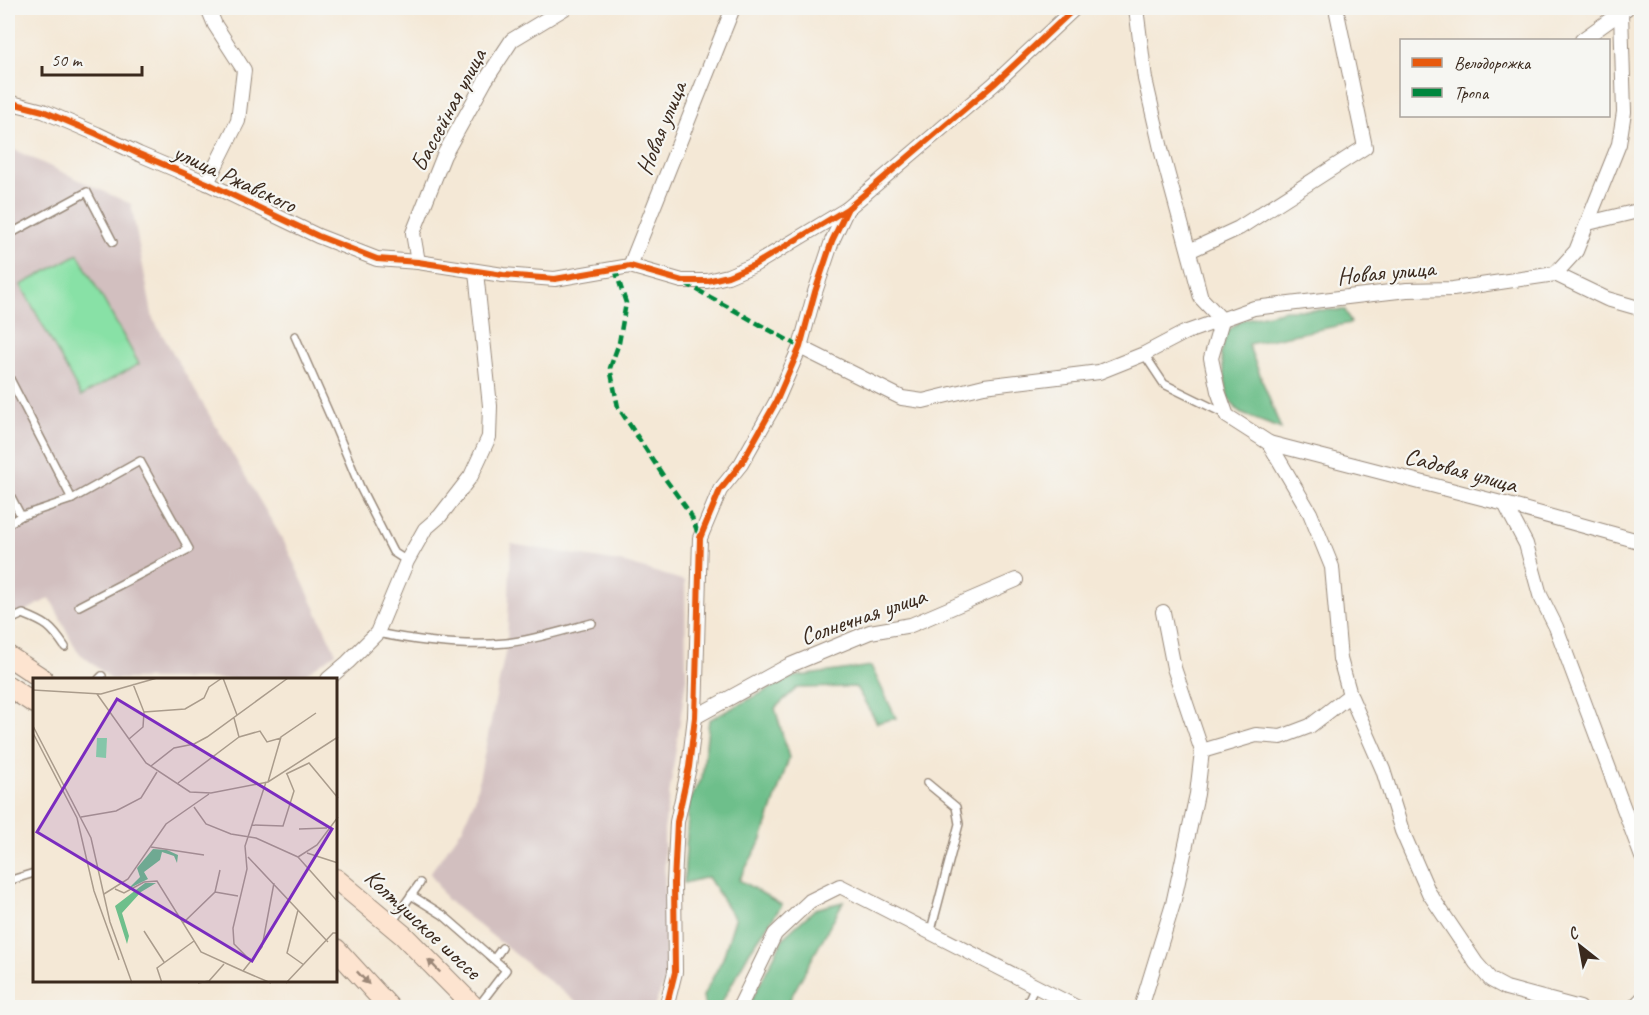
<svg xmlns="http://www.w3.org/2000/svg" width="1649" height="1015" font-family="Caveat,sans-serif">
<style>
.industrial{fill:#d2bfbf}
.green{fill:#88e1a6;stroke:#628662;stroke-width:1.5}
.forest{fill:#6ebf8b;stroke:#547454;stroke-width:1.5}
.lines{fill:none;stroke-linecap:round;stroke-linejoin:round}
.lane-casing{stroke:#98897a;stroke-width:10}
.street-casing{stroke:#98897a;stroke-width:16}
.secondary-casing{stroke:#98897a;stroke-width:22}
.lane{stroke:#fff;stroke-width:7}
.street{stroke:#fff;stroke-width:14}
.secondary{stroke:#fde4d0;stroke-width:20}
.quiet{stroke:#00873e;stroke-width:4.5;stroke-dasharray:9 4.5;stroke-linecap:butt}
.cycleway-casing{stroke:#f6f6f2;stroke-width:10}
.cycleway{stroke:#e8590c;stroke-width:6}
.oneway{fill:#9c8777}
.labels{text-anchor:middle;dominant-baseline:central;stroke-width:4.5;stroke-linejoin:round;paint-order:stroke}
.street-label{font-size:24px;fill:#3b2a1e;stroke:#f6f6f2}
.inset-road{fill:none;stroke:#aa9c8c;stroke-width:1.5}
.view{fill:#7b2cbf;fill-opacity:0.15;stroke:#7b2cbf;stroke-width:3}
.inset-edge{fill:none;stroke:#3b2a1e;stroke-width:3}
</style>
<rect width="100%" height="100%" fill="#f6f6f2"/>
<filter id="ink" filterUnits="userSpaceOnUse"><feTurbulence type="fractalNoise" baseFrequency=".0167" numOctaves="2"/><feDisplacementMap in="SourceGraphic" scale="12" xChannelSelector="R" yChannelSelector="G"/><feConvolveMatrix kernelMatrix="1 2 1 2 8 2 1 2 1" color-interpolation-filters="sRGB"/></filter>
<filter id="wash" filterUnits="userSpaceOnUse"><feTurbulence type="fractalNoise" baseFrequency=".008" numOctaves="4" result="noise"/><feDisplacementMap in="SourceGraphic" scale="24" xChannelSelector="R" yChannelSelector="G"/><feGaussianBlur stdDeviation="1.35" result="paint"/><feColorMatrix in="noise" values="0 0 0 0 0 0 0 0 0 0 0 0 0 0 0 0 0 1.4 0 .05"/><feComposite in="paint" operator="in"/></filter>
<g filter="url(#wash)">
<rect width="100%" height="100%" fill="#f4e8d6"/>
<g class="industrial">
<path d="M8,147L131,204L153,319L284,542L336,653L298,679H111L77,651L50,598L8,620Z"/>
<path d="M511,544L625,563L685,581L686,680L664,830L666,978L654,1007H582L447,900L430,873L462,829L475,799L507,643Z"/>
</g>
<path class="green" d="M78,254L139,364L81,396L21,285Z"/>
<g class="forest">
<path d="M1286,310H1345L1351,323L1248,344L1281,429L1240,413L1228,398L1221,354L1227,332L1242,320Z"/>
<path d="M871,666L896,718L877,723L856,687L797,688L775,708L789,758L762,839L739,880L782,905L750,951L719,1007H705L703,996L723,958L735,919L708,877L684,883L689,802L702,778L709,720L793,677Z"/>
<path d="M843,902L790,999L792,1007H748L784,937L815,909Z"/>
</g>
</g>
<g filter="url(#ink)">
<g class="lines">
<g class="lane-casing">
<g id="lane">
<path d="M8,235L87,192L113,242"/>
<path d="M295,336L335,427L360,487L393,552L407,561"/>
<path d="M1144,354L1164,384L1225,414"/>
<path d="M8,375L72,499"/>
<path d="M8,491L21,516"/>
<path d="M8,524L21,516L72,499L140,461L189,549L79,606"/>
<path d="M8,621L23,614C46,623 51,626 65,647"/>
<path d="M377,633C417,641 465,647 506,643C534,640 565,630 592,623"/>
<path d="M99,679L102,676"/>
<path d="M927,783L956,807L959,824L930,934"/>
<path d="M8,881L34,873"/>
<path d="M411,895L443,915L506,970L477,1008"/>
<path d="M392,922L420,883"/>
<path d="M494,959L502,948"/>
<path d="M1025,1008L1035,986"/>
</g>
</g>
<g class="street-casing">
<g id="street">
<path d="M1136,8L1145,79L1162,153L1191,260L1201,298L1222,320"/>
<path d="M1582,40L1621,12"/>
<path d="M8,102L43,111L97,134L139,154L207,183L318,236L377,259L418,262L503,275L555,279L630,266L682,281H707L728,276L754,265L847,209L994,84L1075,8"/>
<path d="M207,183L238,121L244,70L215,25L208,8"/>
<path d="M1588,223L1642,210"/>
<path d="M1189,251L1239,228L1365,147L1336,8"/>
<path d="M418,262L413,233L444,155L485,81L512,40L565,8"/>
<path d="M630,266L733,8"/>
<path d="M1555,274L1576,251L1619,144L1624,112L1621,12L1627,8"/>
<path d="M1555,274L1607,299L1642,309"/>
<path d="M1222,320L1211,358L1218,391L1227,416L1269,443L1310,513L1332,567L1340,659L1350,695L1383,770L1402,831L1429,893L1476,963L1491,980L1506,988L1580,1008"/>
<path d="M800,347L902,398L923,401L984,386L1099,372L1144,354L1184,333L1254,308L1407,290L1453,289L1555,274"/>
<path d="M1269,443L1505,504L1642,542"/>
<path d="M1505,504L1526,544L1540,595L1556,627L1642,857"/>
<path d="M328,679L348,662L377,633L407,561L425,529L440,516L471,476L489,437L490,406L476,272"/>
<path d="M695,717L788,666L870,632L911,625L1016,580"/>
<path d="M1202,751L1256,735L1281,737L1310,726L1350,695"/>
<path d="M666,1008L675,972L674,883L677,822L689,767L695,717L700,538L720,490L741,464L776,402L800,347L815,292L832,241L847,209"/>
<path d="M739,1008L775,934L810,901L840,886L1078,1008"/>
<path d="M1141,1008L1173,904L1197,794L1202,751L1174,668L1163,612"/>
<path d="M1633,1008L1642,999"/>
</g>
</g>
<g class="secondary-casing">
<g id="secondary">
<path d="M8,656L43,679"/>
<path d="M8,686L34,703"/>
<path d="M336,879L403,935L475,1008"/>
<path d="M336,949L390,1008"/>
</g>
</g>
<use href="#lane" class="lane"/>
<use href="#street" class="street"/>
<use href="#secondary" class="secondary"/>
<g class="quiet">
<path d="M615,269L626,303L619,343L610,368L618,407L666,480L690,513L700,538"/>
<path d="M685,283L800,347"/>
</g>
<g class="cycleway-casing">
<g id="cycleway">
<path d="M8,102L43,111L97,134L139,154L207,183L318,236L377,259L418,262L503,275L555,279L630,266L682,281H707L728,276L754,265L847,209L994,84L1075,8"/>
<path d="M666,1008L675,972L674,883L677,822L689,767L695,717L700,538L720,490L741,464L776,402L800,347L815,292L832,241L847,210"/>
</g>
</g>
<use href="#cycleway" class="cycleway"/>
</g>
<defs><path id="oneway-solid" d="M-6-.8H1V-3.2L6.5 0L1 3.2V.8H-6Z" transform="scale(1.5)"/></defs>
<g class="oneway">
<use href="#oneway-solid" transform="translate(434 966) rotate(-134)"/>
<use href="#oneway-solid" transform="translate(363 978) rotate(47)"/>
</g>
</g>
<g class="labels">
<g class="street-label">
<text transform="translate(448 110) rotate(-62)">Бассейная улица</text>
<text transform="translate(661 128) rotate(-68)">Новая улица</text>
<text transform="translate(235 178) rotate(25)">улица Ржавского</text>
<text transform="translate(1386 272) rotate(-5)">Новая улица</text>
<text transform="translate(1461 470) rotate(15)">Садовая улица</text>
<text transform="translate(863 616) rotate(-19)">Солнечная улица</text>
<text transform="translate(423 924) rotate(43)">Колтушское шоссе</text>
</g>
</g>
<g transform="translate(33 678)">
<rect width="304" height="304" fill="#f4e8d6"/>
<path d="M64,60H74L73,80L63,79Z" fill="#88e1a6"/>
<path d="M120,171L134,172L145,177L144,185L141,178L129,174L127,182L111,194L115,201L95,211L107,199L104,190ZM112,205H123L108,214L89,235L96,258L94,266L82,228Z" fill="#6ebf8b"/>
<path class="inset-road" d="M190,0L204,37M0,12L68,16L124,0M64,16L113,85L157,114L178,115L235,104L305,59M111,34L152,31L171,20L176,9L189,0M201,40L206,59L227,53L234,64L248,60M0,48L58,160L77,244L99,305M0,55L44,140L61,213L86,282M96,61L110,49L111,34L100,6M118,88L141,70L161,66L174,59L255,0M253,96L276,85L305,120M235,104L248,59L283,35M145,105L206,59M161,129L173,146L198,156L223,160L265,179M48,139L83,133L108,120L124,94M219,147L250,148L261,113L254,96M266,151L294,150M118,169L171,177M274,175L305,185M215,179L295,264M265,179L305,224M265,179L284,167L305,139M82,211L91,215L111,204L124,203L168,274L210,293L229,269L241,205M182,214L205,218M71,216L95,201L133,146L176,116M265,232L254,275L271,287M150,245L182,214L187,192M111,253L131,284M216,281L201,266L200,250L214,191L212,168L233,104M210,293L238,305M129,305L124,290L161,263M165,305L176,303L191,286M253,305L300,255H305"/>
<path class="view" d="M84,21L299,151L219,283L4,154Z"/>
<rect width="304" height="304" class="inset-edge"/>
</g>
<rect width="1649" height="1015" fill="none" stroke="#f6f6f2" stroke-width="30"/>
<rect x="1400" y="39" width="210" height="78" fill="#f6f6f2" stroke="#aba49d" stroke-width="1.5"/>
<rect x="1412" y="58" width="30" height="9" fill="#e8590c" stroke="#aba49d" stroke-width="1.5"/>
<text x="1454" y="69" font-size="18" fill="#3b2a1e">Велодорожка</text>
<rect x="1412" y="88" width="30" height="9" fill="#00873e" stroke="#aba49d" stroke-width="1.5"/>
<text x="1454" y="99" font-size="18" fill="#3b2a1e">Тропа</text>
<g transform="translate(1580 946) rotate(329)" stroke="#f6f6f2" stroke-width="4.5" paint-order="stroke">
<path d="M0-4.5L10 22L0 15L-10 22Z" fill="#3b2a1e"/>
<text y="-9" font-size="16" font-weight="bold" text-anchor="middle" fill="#3b2a1e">С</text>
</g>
<path d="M42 66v9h100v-9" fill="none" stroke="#3b2a1e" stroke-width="3"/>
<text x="51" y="66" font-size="18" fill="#3b2a1e" stroke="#f6f6f2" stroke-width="4.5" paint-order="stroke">50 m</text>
</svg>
